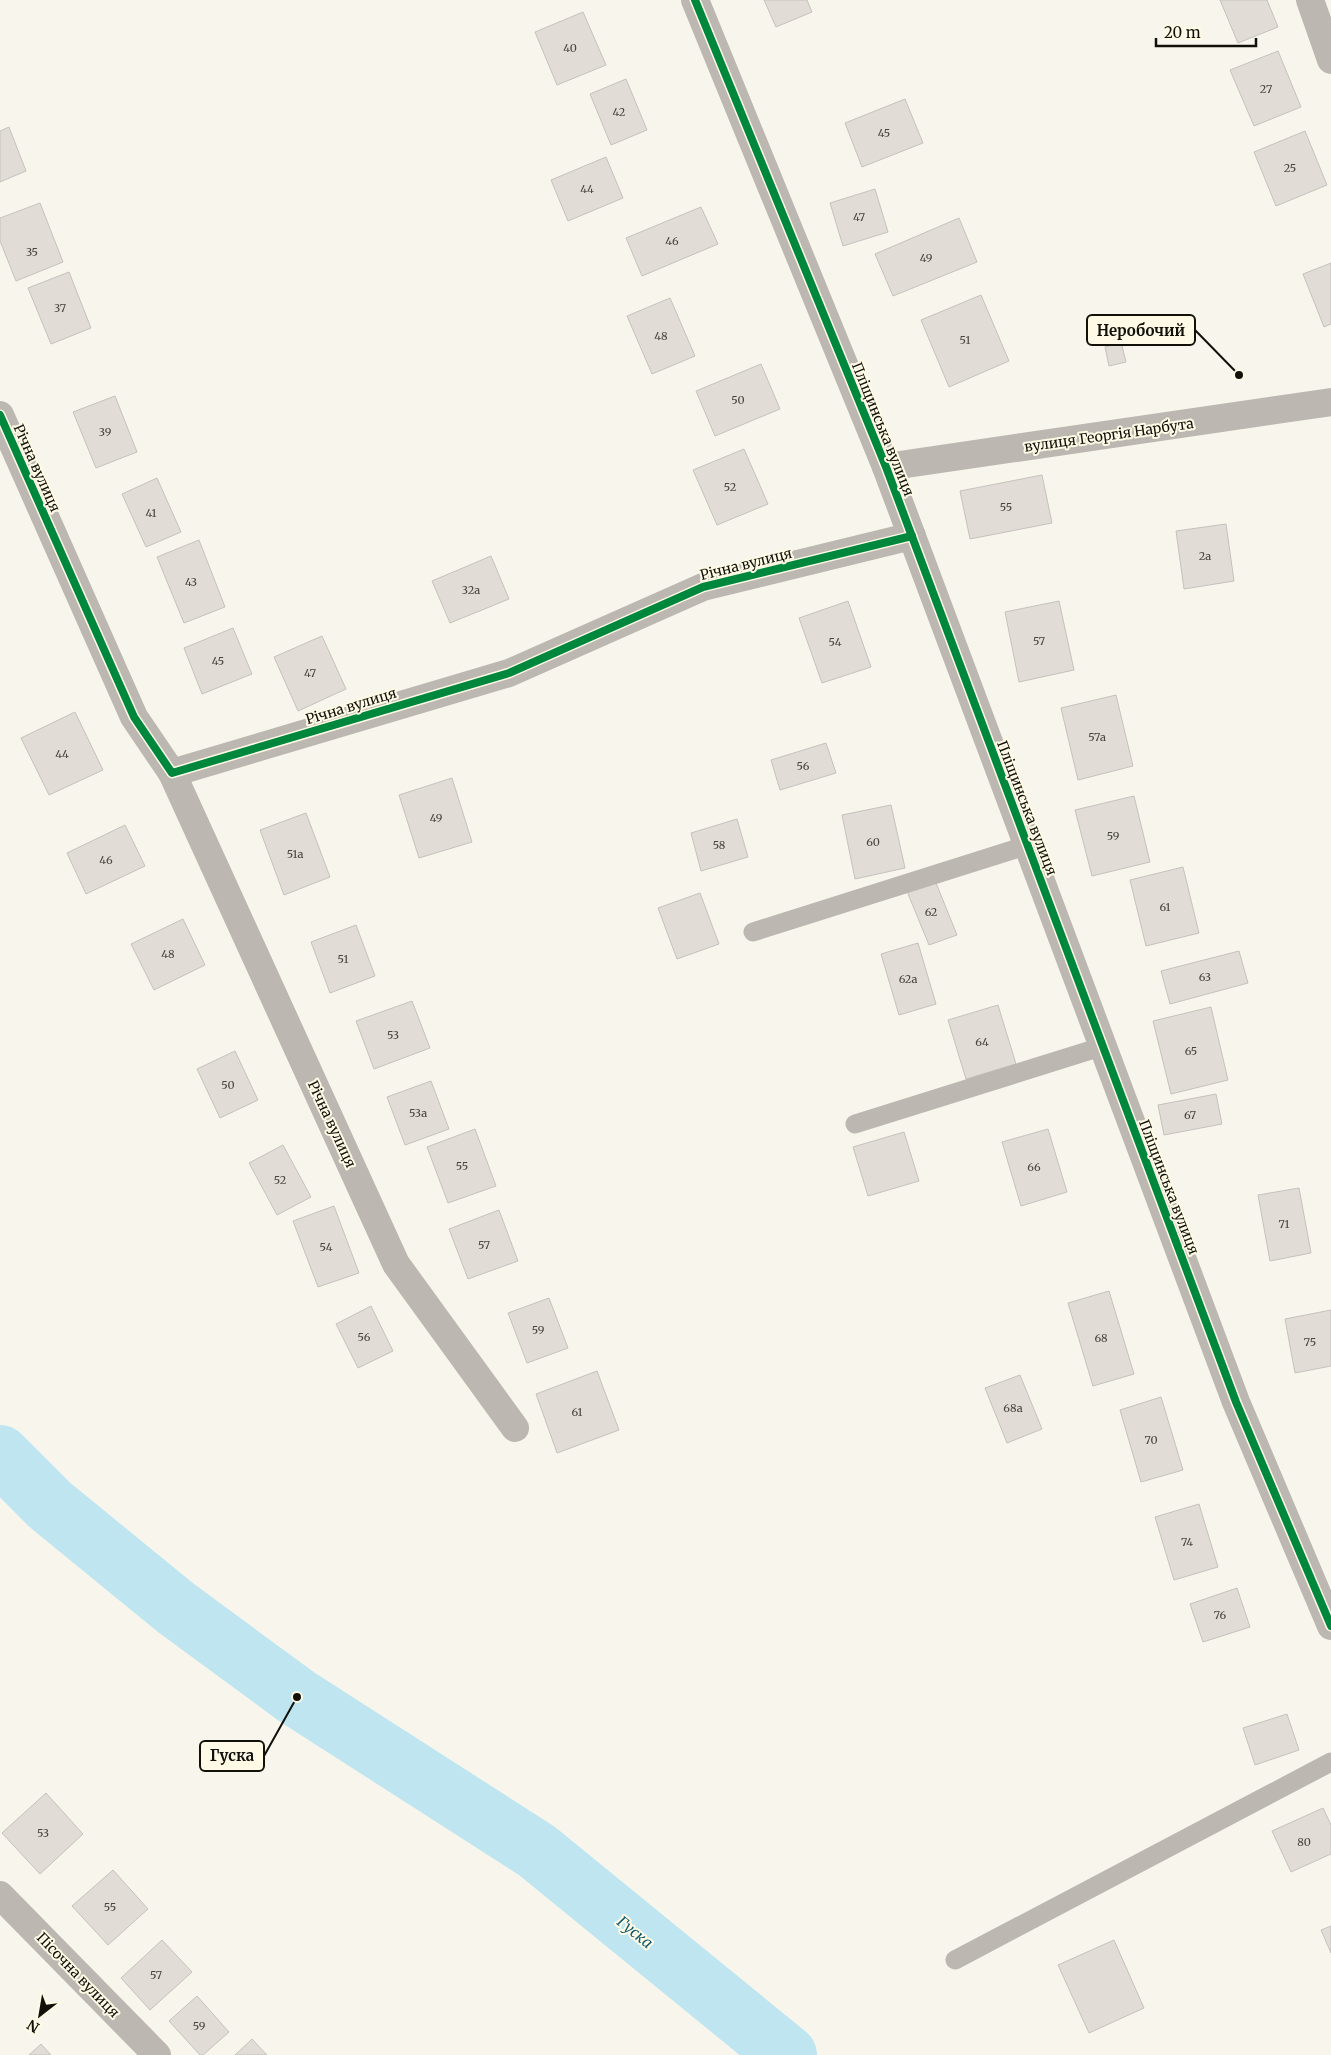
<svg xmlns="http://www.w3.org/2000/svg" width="1331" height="2055" font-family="Merriweather,serif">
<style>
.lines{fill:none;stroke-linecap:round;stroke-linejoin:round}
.river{stroke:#bfe6f0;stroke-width:60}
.building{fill:#e1dcd6;stroke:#c6c1bc}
.lane{stroke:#bcb7b0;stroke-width:19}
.street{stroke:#bcb7b0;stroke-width:28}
.cycleway-casing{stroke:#fefae6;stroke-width:11}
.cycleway{stroke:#00873e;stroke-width:8}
.labels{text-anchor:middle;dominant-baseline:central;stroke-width:4;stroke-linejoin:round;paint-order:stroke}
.number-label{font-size:11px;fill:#47453e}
.street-label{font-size:14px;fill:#111009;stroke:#fefae6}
.water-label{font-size:15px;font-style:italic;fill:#0f5a6d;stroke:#fefae6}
.leader{fill:none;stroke:#111009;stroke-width:2}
.callout-dot{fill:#111009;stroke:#fefae6;stroke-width:2}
.callout{fill:#fefae6;stroke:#111009;stroke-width:2}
.callout-label{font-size:15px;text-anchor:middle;font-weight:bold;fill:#111009}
</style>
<rect width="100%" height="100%" fill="#f8f6ec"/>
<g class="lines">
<path class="river" d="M0,1455L50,1505L176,1608L297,1697L537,1851L787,2055"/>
</g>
<g class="building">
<path d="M764,0H807L812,12L776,27Z"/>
<path d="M1220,0H1267L1278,27L1238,43Z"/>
<path d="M583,12L606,65L557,85L535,32Z"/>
<path d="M1278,51L1301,107L1254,126L1230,70Z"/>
<path d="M626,79L647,130L611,145L590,94Z"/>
<path d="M905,99L923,143L862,167L845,123Z"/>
<path d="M9,127L26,171L0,182V131Z"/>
<path d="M1305,131L1327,185L1276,206L1254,152Z"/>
<path d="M606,157L623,198L568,221L551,180Z"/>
<path d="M875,189L888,232L843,246L830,203Z"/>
<path d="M40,203L63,262L16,281L0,241V218Z"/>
<path d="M701,207L718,244L642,276L626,238Z"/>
<path d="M959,218L977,262L893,296L875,254Z"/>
<path d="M1331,263V324L1324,327L1303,274Z"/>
<path d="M69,272L91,328L51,344L28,288Z"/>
<path d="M981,295L1009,361L949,387L921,320Z"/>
<path d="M670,298L695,356L652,374L627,316Z"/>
<path d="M1121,342L1126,362L1109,366L1105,347Z"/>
<path d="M761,364L780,409L715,436L696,391Z"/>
<path d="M115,396L137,452L96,468L73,412Z"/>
<path d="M744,449L768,504L717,525L693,470Z"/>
<path d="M1042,475L1052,523L970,539L960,491Z"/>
<path d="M157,478L181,532L146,547L122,494Z"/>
<path d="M1226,524L1234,581L1184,589L1176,531Z"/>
<path d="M199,540L225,607L184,623L157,557Z"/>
<path d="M491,556L509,599L450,623L432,581Z"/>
<path d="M848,601L871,667L822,683L799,618Z"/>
<path d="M1059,601L1074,670L1019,682L1005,612Z"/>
<path d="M233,628L252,674L202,694L184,648Z"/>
<path d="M322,636L346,689L298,711L274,657Z"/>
<path d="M1116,695L1133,766L1078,780L1061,708Z"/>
<path d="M75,712L103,770L49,795L21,738Z"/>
<path d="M826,743L836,773L780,790L771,760Z"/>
<path d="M452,778L472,842L419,858L399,795Z"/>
<path d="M1134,796L1150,862L1092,876L1075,810Z"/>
<path d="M891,805L905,868L855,879L842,815Z"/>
<path d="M306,813L330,877L284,895L260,830Z"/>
<path d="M737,819L748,857L701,871L691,833Z"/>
<path d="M125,825L145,866L86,894L67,853Z"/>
<path d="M1183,867L1199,933L1146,946L1130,880Z"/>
<path d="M934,878L957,935L929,945L906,889Z"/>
<path d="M700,893L719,944L677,959L658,908Z"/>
<path d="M183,919L205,965L154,990L131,944Z"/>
<path d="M356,925L375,976L330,993L311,942Z"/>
<path d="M918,943L936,1004L899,1015L881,954Z"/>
<path d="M1239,951L1248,983L1170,1004L1161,971Z"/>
<path d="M412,1001L430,1048L374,1069L356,1021Z"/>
<path d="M998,1005L1016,1064L966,1079L948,1020Z"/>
<path d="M1211,1007L1228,1080L1171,1094L1153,1021Z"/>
<path d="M235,1051L258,1100L220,1118L197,1069Z"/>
<path d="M431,1081L449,1129L405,1145L387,1097Z"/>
<path d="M1216,1094L1222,1124L1164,1135L1158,1105Z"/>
<path d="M475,1129L496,1186L448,1203L427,1147Z"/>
<path d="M1048,1129L1067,1192L1021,1206L1002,1142Z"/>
<path d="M904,1132L919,1181L868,1196L853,1147Z"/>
<path d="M283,1145L311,1197L277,1215L249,1163Z"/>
<path d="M1299,1188L1311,1253L1270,1261L1258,1195Z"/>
<path d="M334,1206L359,1273L318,1287L293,1221Z"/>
<path d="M499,1210L518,1261L468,1279L449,1229Z"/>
<path d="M1109,1291L1134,1374L1093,1386L1068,1303Z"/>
<path d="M549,1298L568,1348L527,1363L508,1313Z"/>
<path d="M371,1306L393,1351L358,1368L336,1324Z"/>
<path d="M1331,1310V1366L1295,1373L1285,1319Z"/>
<path d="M597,1371L619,1430L557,1453L536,1394Z"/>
<path d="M1020,1375L1042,1429L1007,1443L985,1388Z"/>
<path d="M1161,1397L1183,1470L1141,1482L1120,1410Z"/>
<path d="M1199,1504L1218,1567L1174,1580L1155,1517Z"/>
<path d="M1237,1588L1250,1627L1203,1642L1190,1604Z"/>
<path d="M1287,1714L1299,1750L1255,1765L1243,1728Z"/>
<path d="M46,1793L83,1834L40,1874L2,1833Z"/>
<path d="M1323,1808L1331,1825V1854L1291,1872L1272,1831Z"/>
<path d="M113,1870L148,1909L108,1945L72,1906Z"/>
<path d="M1331,1926V1953L1321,1930Z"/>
<path d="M162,1940L192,1972L150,2010L121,1978Z"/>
<path d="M1114,1940L1144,2008L1089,2033L1058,1965Z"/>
<path d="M197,1996L229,2032L203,2055H200L169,2021Z"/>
<path d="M252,2039L267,2055H235Z"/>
<path d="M41,2044L51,2055H29Z"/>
</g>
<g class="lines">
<g class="lane">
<path d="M753,932L1028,845"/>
<path d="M855,1124L1104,1046"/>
<path d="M955,1960L1331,1762"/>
</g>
<g class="street">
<path d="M695,0L886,467L1236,1402L1331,1626"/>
<path d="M1310,0L1331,60"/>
<path d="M0,415L134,717L172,773L509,673L703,587L912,536"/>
<path d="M886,467L1331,402"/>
<path d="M172,773L396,1264L515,1428"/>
<path d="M0,1895L157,2055"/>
</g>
<g class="cycleway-casing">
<g id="cycleway">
<path d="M695,0L886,467L1236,1402L1331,1626"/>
<path d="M0,415L134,717L172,773L509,673L703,587L912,536"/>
</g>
</g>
<use href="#cycleway" class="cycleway"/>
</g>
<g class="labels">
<g class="number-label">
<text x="570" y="48">40</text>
<text x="1266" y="89">27</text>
<text x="619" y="112">42</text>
<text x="884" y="133">45</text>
<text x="1290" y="168">25</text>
<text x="587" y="189">44</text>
<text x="859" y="217">47</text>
<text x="672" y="241">46</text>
<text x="32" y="252">35</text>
<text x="926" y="258">49</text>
<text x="60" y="308">37</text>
<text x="661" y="336">48</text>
<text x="965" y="340">51</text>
<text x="738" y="400">50</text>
<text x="105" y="432">39</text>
<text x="730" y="487">52</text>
<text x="1006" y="507">55</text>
<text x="151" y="513">41</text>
<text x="1205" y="556">2а</text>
<text x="191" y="582">43</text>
<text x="471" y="590">32а</text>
<text x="1039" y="641">57</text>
<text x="835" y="642">54</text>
<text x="218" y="661">45</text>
<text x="310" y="673">47</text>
<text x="1097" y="737">57а</text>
<text x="62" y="754">44</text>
<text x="803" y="766">56</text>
<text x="436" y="818">49</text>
<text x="1113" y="836">59</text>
<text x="873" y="842">60</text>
<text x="719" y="845">58</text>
<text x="295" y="854">51а</text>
<text x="106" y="860">46</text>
<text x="1165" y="907">61</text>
<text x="931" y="912">62</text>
<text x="168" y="954">48</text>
<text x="343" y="959">51</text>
<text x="1205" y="977">63</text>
<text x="908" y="979">62а</text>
<text x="393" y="1035">53</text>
<text x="982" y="1042">64</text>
<text x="1191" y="1051">65</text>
<text x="228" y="1085">50</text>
<text x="418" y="1113">53а</text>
<text x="1190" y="1115">67</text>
<text x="462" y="1166">55</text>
<text x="1034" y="1167">66</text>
<text x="280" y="1180">52</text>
<text x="1284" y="1224">71</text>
<text x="484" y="1245">57</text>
<text x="326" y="1247">54</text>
<text x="538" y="1330">59</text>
<text x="364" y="1337">56</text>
<text x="1101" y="1338">68</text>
<text x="1310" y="1342">75</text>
<text x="1013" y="1408">68а</text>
<text x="577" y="1412">61</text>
<text x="1151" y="1440">70</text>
<text x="1187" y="1542">74</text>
<text x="1220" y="1615">76</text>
<text x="43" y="1833">53</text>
<text x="1304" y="1842">80</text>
<text x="110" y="1907">55</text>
<text x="156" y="1975">57</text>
<text x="199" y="2026">59</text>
</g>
<g class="street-label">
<text transform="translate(883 429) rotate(68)">Пліщинська вулиця</text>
<text transform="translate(1109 435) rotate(-8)">вулиця Георгія Нарбута</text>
<text transform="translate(37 468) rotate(66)">Річна вулиця</text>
<text transform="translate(746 564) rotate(-14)">Річна вулиця</text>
<text transform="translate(351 706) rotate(-17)">Річна вулиця</text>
<text transform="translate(1027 808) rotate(69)">Пліщинська вулиця</text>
<text transform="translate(332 1124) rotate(65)">Річна вулиця</text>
<text transform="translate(1169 1187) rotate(69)">Пліщинська вулиця</text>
<text transform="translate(78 1975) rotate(46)">Пісочна вулиця</text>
</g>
<g class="water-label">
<text transform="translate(635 1932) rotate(39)">Гуска</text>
</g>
</g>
<path class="leader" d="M1239 375L1195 330M297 1697L264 1756"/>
<g class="callout-dot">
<circle cx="1239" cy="375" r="5"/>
<circle cx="297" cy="1697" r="5"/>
</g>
<g class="callout">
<rect x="1087" y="315" width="108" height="30" rx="5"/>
<rect x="200" y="1741" width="64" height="30" rx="5"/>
</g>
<g class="callout-label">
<text x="1141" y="336">Неробочий</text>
<text x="232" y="1761">Гуска</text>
</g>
<g transform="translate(40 2015) rotate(211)" stroke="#fefae6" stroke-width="4" paint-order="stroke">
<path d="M0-4L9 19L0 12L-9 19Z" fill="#111009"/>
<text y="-8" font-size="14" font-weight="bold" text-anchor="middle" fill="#111009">N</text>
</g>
<path d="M1156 38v8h100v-8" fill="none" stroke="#111009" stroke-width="2.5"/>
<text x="1164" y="38" font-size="15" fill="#111009" stroke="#fefae6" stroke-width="4" paint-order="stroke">20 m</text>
</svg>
